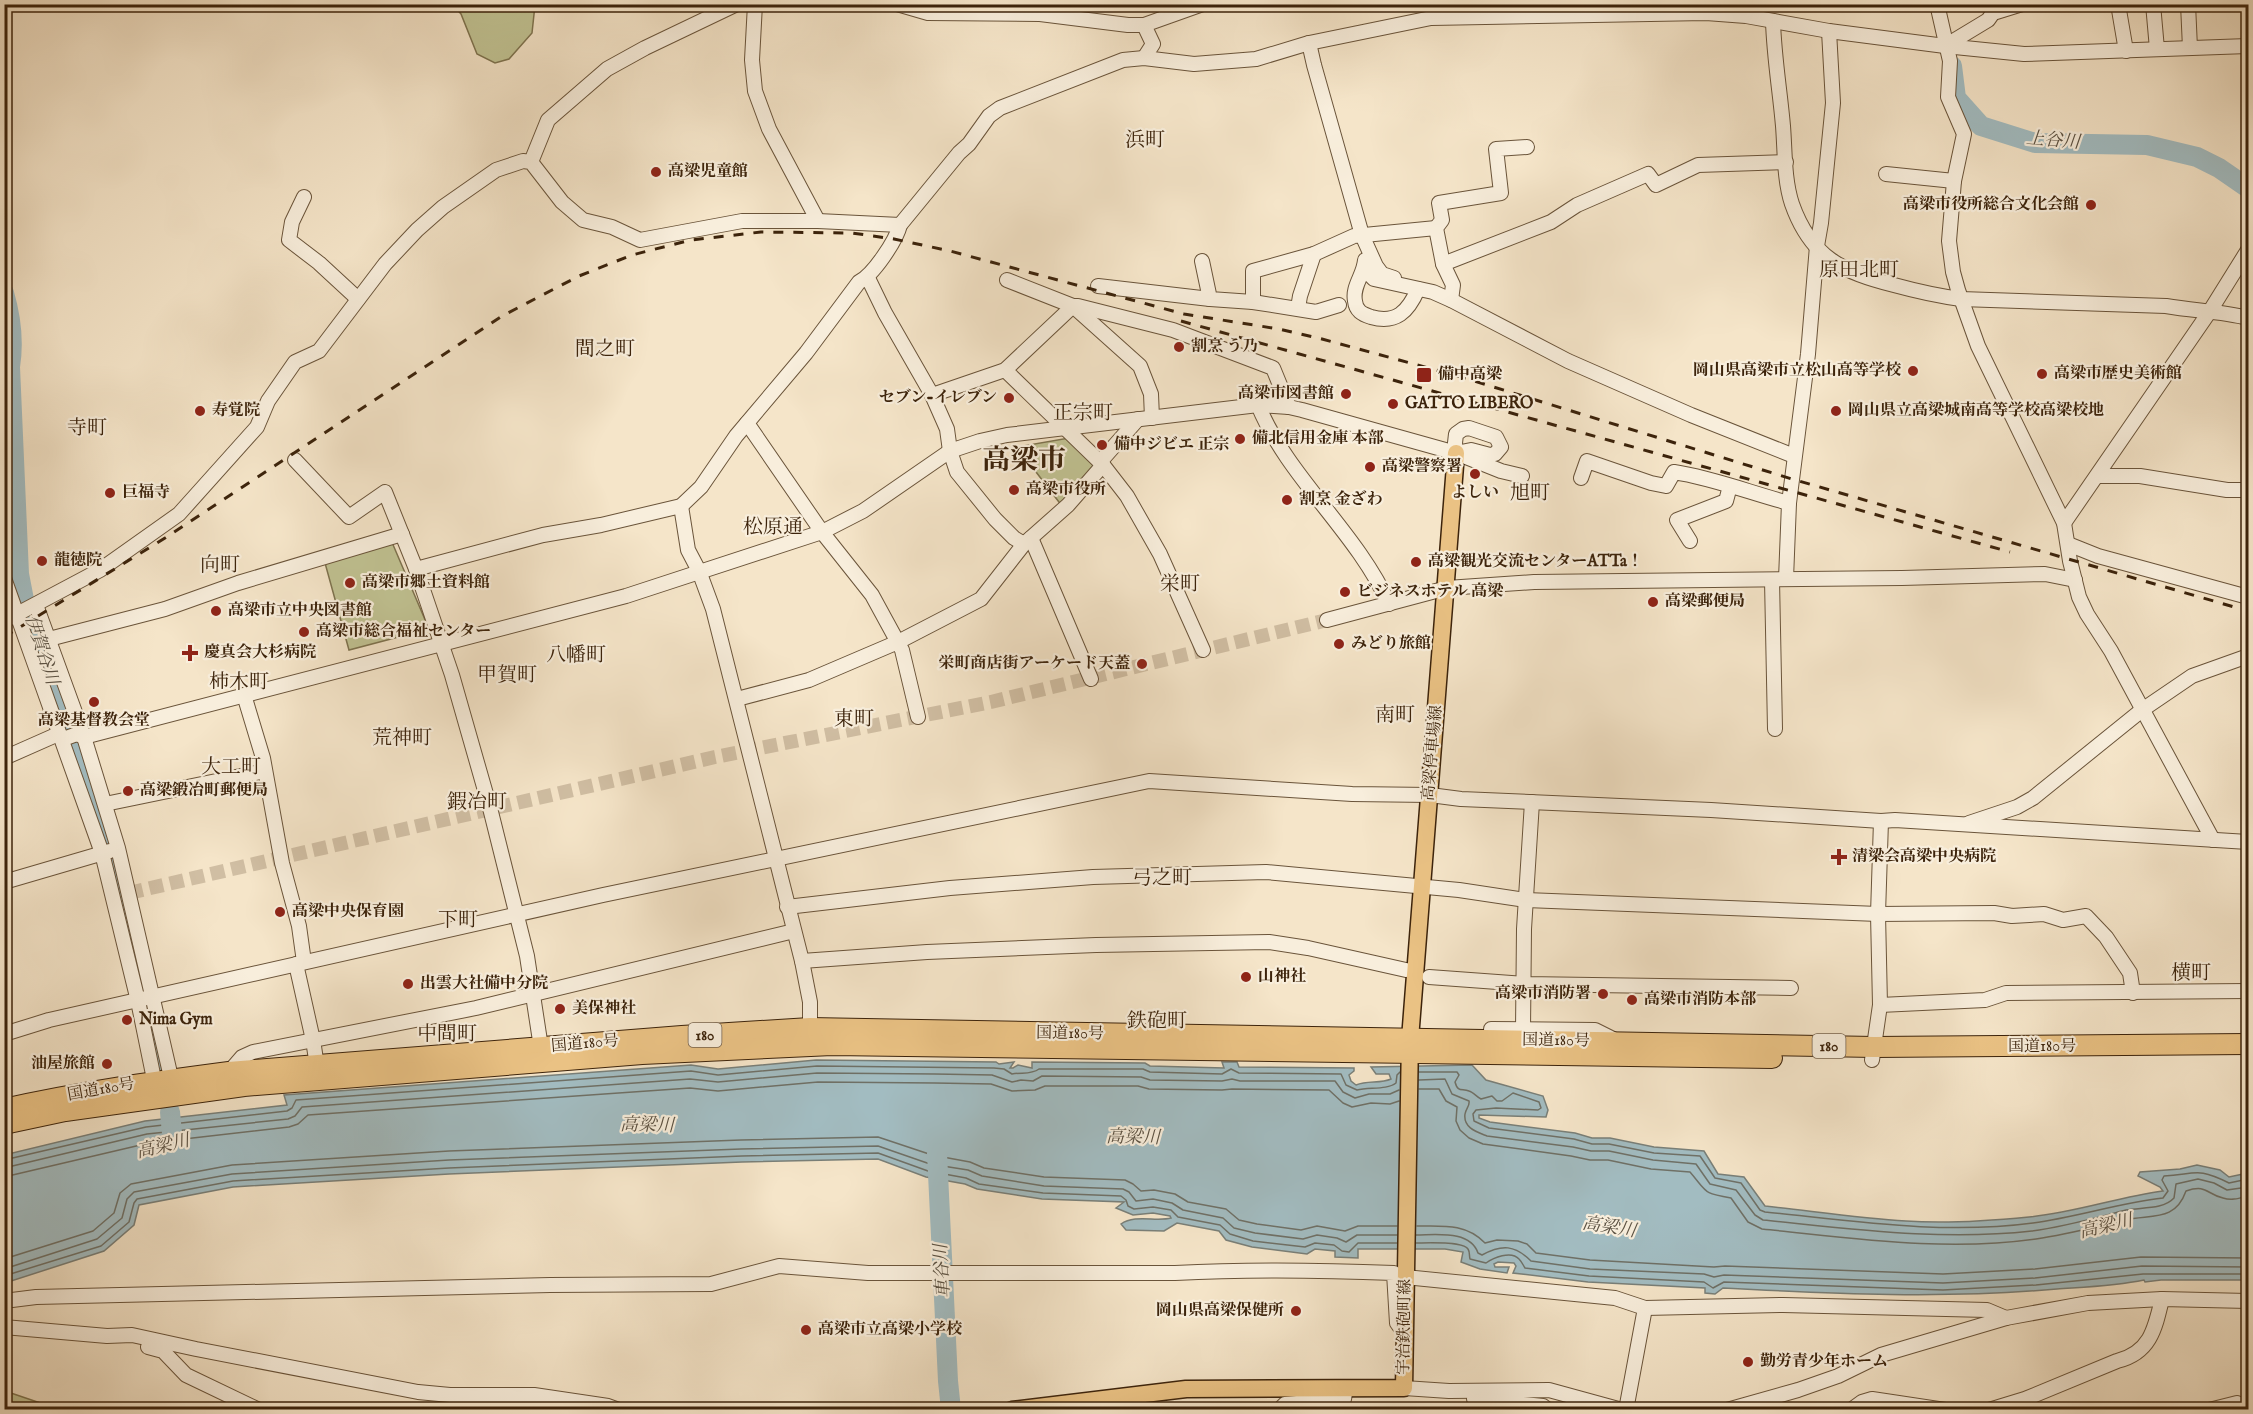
<svg xmlns="http://www.w3.org/2000/svg" width="2253" height="1414" font-family="'IM FELL English','Noto Serif JP',serif">
<style>
.green{fill:#c1c393;stroke:#7e734f;stroke-width:1.5}
.water{fill:#a2bcc1;stroke:#797f78;stroke-width:1.5}
.lines{fill:none;stroke-linecap:round;stroke-linejoin:round}
.shore{stroke:#6f7066;stroke-width:1.5}
.river{stroke:#a2bcc1;stroke-width:20}
.minor-tunnel{stroke:#d0bea3;stroke-width:14;stroke-dasharray:14 7;stroke-linecap:butt}
.minor-casing{stroke:#6a543a;stroke-width:16}
.major-casing{stroke:#3c230b;stroke-width:19}
.highway-casing{stroke:#3c230b;stroke-width:22}
.minor{stroke:#f8eedc;stroke-width:14}
.major{stroke:#eac284;stroke-width:16}
.highway{stroke:#eac284;stroke-width:20}
.rail{stroke:#3c230b;stroke-width:3;stroke-dasharray:10 10;stroke-linecap:butt}
.poi-dot{fill:#8f2418;stroke:#f8eedc;stroke-width:2}
.labels{text-anchor:middle;dominant-baseline:central;stroke-width:4.5;stroke-linejoin:round;paint-order:stroke}
.shield{fill:#f8eedc;stroke:#74604a;stroke-width:1.5}
.shield-label{font-size:15px;font-weight:bold;fill:#3c230b}
.poi-label{font-size:16px;font-weight:bold;fill:#3c230b;stroke:#f8eedc;text-anchor:start}
.street-label{font-size:16px;fill:#3c230b;stroke:#f8eedc}
.water-label{font-size:18px;font-style:italic;fill:#5b5142;stroke:#f8eedc}
.quarter-label{font-size:20px;fill:#3c230b;stroke:#f8eedc}
.town-label{font-size:28px;font-weight:bold;fill:#3c230b;stroke:#f8eedc}
</style>
<rect width="100%" height="100%" fill="#f5e5c9"/>
<filter id="stains"><feTurbulence type="fractalNoise" baseFrequency=".00333" numOctaves="4"/><feColorMatrix values="0 0 0 0 .2 0 0 0 0 .09 0 0 0 0 .02 0 0 0 .5 -.17"/></filter>
<radialGradient id="worn" r=".72"><stop offset=".6" stop-color="#630" stop-opacity="0"/><stop offset="1" stop-color="#630" stop-opacity=".3"/></radialGradient>
<g class="green">
<path d="M453,5H535L532,33L509,59L495,63L477,54L461,14Z"/>
<path d="M1069,438L1096,463V469L1062,506L1017,447Z"/>
<path d="M391,540L429,629L349,650L325,563Z"/>
<path d="M5,1391L58,1409H59H5Z"/>
</g>
<path class="water" d="M816,1060L996,1062L999,1064L1014,1062L1010,1068H1013L1018,1065L1032,1068V1062L1145,1063L1150,1066L1224,1068L1222,1062H1237L1239,1067L1354,1068V1071L1349,1075L1351,1081L1356,1085C1368,1080 1380,1084 1391,1079L1389,1074H1376L1371,1067L1472,1065L1486,1080L1543,1096L1548,1110L1546,1117L1479,1115V1118L1490,1122L1575,1133L1592,1138H1610L1654,1147L1704,1151L1718,1174L1744,1177L1765,1206C1812,1211 1859,1218 1906,1221C1946,1224 1988,1221 2029,1217C2074,1213 2118,1197 2163,1191L2160,1187L2138,1176L2140,1172L2180,1169L2197,1165L2220,1170L2229,1177L2248,1173V1280H2161L2145,1282L2144,1280C2116,1286 2086,1287 2057,1289C1946,1299 1835,1294 1723,1288L1715,1294L1705,1293V1288L1588,1282L1513,1273L1516,1266L1514,1263L1498,1262L1494,1264L1495,1267H1509L1507,1273L1480,1269L1461,1262L1463,1252L1445,1249H1358V1258L1335,1257V1251L1315,1249L1307,1254L1252,1247L1226,1240L1219,1231L1177,1223L1164,1231L1126,1230L1121,1224C1135,1214 1156,1222 1171,1218L1170,1216L1153,1213L1133,1215L1116,1208L1124,1202L1042,1199L977,1189L965,1184L926,1177L878,1159L742,1162L449,1174L233,1187L139,1205L134,1225L104,1251L5,1283L4,1155L145,1121L287,1105L284,1095L691,1065L718,1069Z"/>
<g class="lines">
<g class="shore">
<path d="M1419,1072H1457L1459,1075L1455,1082C1458,1093 1462,1088 1469,1091C1473,1092 1477,1097 1481,1099L1492,1096L1497,1101H1502L1513,1093L1539,1102L1541,1108L1538,1110L1496,1108L1476,1110L1473,1114L1474,1121L1489,1128L1574,1139L1592,1144H1609L1654,1153L1700,1156L1715,1178L1741,1183L1760,1210L1765,1212C1854,1221 1943,1235 2033,1223C2077,1217 2119,1203 2163,1198L2168,1191L2162,1180L2164,1176C2197,1174 2197,1167 2229,1183L2248,1179"/>
<path d="M1419,1080L1445,1079L1452,1094L1469,1101C1470,1106 1466,1108 1465,1114C1463,1128 1477,1132 1487,1136L1573,1147L1591,1151H1609L1653,1160L1696,1164L1710,1184L1736,1190L1755,1215L1763,1220C1854,1229 1941,1241 2032,1231C2064,1227 2095,1218 2126,1210C2141,1207 2163,1210 2174,1198L2176,1184L2198,1179L2214,1183L2227,1190L2248,1187"/>
<path d="M1419,1089H1439L1446,1101L1457,1107L1456,1121L1460,1130L1469,1138L1483,1144L1571,1156L1590,1160H1608L1651,1169L1690,1172C1708,1193 1702,1193 1731,1198L1748,1222L1762,1229C1853,1238 1945,1252 2036,1239C2066,1235 2095,1227 2125,1220C2152,1214 2175,1222 2186,1191C2207,1184 2206,1194 2223,1198C2232,1201 2240,1198 2248,1196"/>
<path d="M4,1160L146,1127L287,1111L292,1108L296,1100L691,1071L718,1075L817,1066L994,1068L1004,1069L1012,1074C1022,1072 1031,1075 1039,1069H1143L1150,1072L1222,1074L1231,1069L1239,1073L1341,1074L1346,1085L1357,1090C1369,1087 1387,1090 1396,1083L1397,1075L1400,1072"/>
<path d="M4,1168L147,1134L288,1119L295,1116L302,1107L690,1079L718,1082L817,1073L935,1074L992,1075L1012,1082L1021,1080L1033,1081L1042,1076L1141,1077L1150,1080L1222,1081L1232,1079L1240,1081H1335L1343,1092L1355,1098L1369,1094H1390L1399,1090"/>
<path d="M4,1177L149,1143L289,1127L298,1124L308,1115L690,1088L718,1091L818,1082L935,1083L991,1084L1012,1091L1035,1090L1045,1086H1138L1149,1089L1222,1090L1232,1089L1329,1090L1343,1103L1352,1107L1371,1103L1390,1104L1399,1101"/>
<path d="M1417,1226C1442,1226 1466,1223 1485,1243L1497,1240L1518,1241L1527,1244L1536,1253L1590,1260L1714,1267L1725,1266L1943,1274L2035,1269L2141,1257L2248,1258"/>
<path d="M1416,1235C1437,1235 1470,1230 1478,1253L1482,1255C1502,1244 1515,1245 1531,1261L1590,1269L1704,1274L1714,1277L1724,1275L1943,1283L2035,1278L2142,1266L2248,1267"/>
<path d="M1416,1243C1426,1243 1463,1241 1468,1249C1470,1252 1469,1255 1470,1259L1486,1263C1493,1258 1511,1250 1519,1259C1522,1262 1523,1265 1525,1268L1589,1276L1704,1282L1713,1288L1724,1282L1943,1290L2036,1285L2143,1274H2248"/>
<path d="M4,1259L93,1231L114,1213L120,1193L131,1184L232,1165L449,1151L741,1140L878,1137L932,1155L970,1162L984,1168L1044,1177L1125,1180L1133,1184L1141,1191L1154,1190L1175,1194L1188,1202L1226,1209L1239,1220L1257,1224L1301,1230L1317,1226L1345,1231L1358,1226H1397"/>
<path d="M4,1269L97,1239L122,1218L127,1199L134,1192L232,1174L449,1160L741,1149L878,1146L930,1164L968,1170L982,1176L1044,1186L1123,1189L1129,1192L1136,1201L1153,1199L1172,1203L1183,1210L1223,1218L1234,1228L1255,1233L1303,1239L1317,1235L1337,1238L1346,1242L1357,1235H1397"/>
<path d="M4,1276L101,1246L129,1222L134,1203L137,1199L233,1181L449,1168L742,1156L878,1153L928,1171L966,1178L979,1184L1043,1193L1121,1196L1126,1200L1128,1206L1134,1209L1153,1207L1171,1210L1178,1217L1220,1225L1230,1234L1253,1241L1305,1247L1315,1243L1334,1245L1342,1251L1349,1252L1358,1243H1397"/>
</g>
<g class="river">
<path d="M1952,66L1956,98L1981,126L2035,143L2147,145L2197,157L2219,168L2248,188"/>
<path d="M4,293C11,317 14,342 10,367L19,574L24,600L105,836L113,864L138,976"/>
<path d="M145,1005L160,1067"/>
<path d="M170,1112L173,1144"/>
<path d="M937,1153L948,1381L951,1410"/>
</g>
<path class="minor-tunnel" d="M129,893L715,757L991,702L1327,620"/>
<g class="minor-casing">
<g id="minor">
<path d="M755,4L752,60L755,91L769,129L818,221"/>
<path d="M897,4L928,13L1040,14L1128,25H1144"/>
<path d="M1937,4L1950,61L1948,97L1964,134L1954,181L1949,241L1953,272L1958,290L1978,346L2064,523L2070,561L2079,597L2087,614L2111,651L2213,840"/>
<path d="M2118,4L2126,51"/>
<path d="M2153,4L2157,49"/>
<path d="M2188,4L2190,48"/>
<path d="M1773,21C1774,57 1780,91 1783,126C1785,151 1784,180 1792,204C1811,258 1843,272 1894,285C1916,291 1938,296 1961,299L2166,306C2194,311 2221,311 2248,318"/>
<path d="M1309,43L1314,65L1362,235L1376,266L1382,274L1394,278"/>
<path d="M1945,46L1988,20L1993,13L2022,4"/>
<path d="M1144,58L1153,44L1144,25L1203,4"/>
<path d="M1527,147L1496,149L1501,193L1439,203L1442,220L1436,228L1443,264L1551,222L1577,205L1648,174L1656,185L1698,165L1786,162"/>
<path d="M531,162L548,120L607,69L645,48L737,4"/>
<path d="M1886,174L1954,181"/>
<path d="M304,197L292,222L289,240L319,263L358,299"/>
<path d="M1365,260C1364,275 1352,286 1355,301C1356,311 1362,314 1371,317C1396,324 1408,312 1418,289"/>
<path d="M1202,261L1210,299L1253,302L1316,312L1339,305"/>
<path d="M1443,264L1453,285L1451,300"/>
<path d="M1364,269L1374,279L1433,292L1451,300L1568,361L1691,415L1794,456"/>
<path d="M868,278L885,313L932,395L947,429L950,451L957,472L995,519L1014,538L1024,544"/>
<path d="M1007,280L1073,306L1140,366L1151,394L1152,418"/>
<path d="M1098,286L1210,299"/>
<path d="M1253,302V271L1314,254L1354,236L1436,228"/>
<path d="M1298,308L1300,296L1314,254"/>
<path d="M1005,370L1103,465L1127,496L1160,554L1203,650"/>
<path d="M932,395L1005,370L1073,306H1078L1173,330L1273,368L1289,407"/>
<path d="M1258,405C1288,478 1356,531 1389,604"/>
<path d="M747,423L822,532L872,595L902,650L918,717"/>
<path d="M1469,428L1496,437L1501,447L1495,454L1490,455L1471,450L1456,453L1455,443L1456,434L1463,429Z"/>
<path d="M295,460L349,517L385,492L416,569L452,675L490,808L527,956L542,1054"/>
<path d="M1100,462L1138,419"/>
<path d="M2098,476H2140L2227,490H2248"/>
<path d="M1581,478L1587,461L1651,483L1666,486L1674,472C1713,478 1751,493 1789,503"/>
<path d="M681,506L688,550L699,571L713,609L802,961L810,1002V1034"/>
<path d="M2064,523L2210,311L2248,250"/>
<path d="M1031,538L1091,679"/>
<path d="M1690,541L1677,520L1726,501L1730,486"/>
<path d="M2068,544L2098,556L2248,597"/>
<path d="M416,569L543,535L601,525L681,506L701,487L736,436L806,353L859,282C873,275 896,241 900,225L959,153L969,144L989,116L1000,108L1123,60L1144,58L1194,64L1256,59L1309,43L1431,18L1706,13L1746,16L1829,31L1945,46L2024,54L2248,46"/>
<path d="M4,578L102,853L138,1001L156,1089"/>
<path d="M1786,579L1789,503L1808,354L1817,246L1821,223L1833,103L1829,31"/>
<path d="M1772,580L1775,729"/>
<path d="M36,605L84,737L118,848L173,1086"/>
<path d="M1327,620L1447,588L1534,582L1902,578L2045,574L2075,580"/>
<path d="M4,621L100,570L179,514L257,427L268,401L295,362L319,351L385,264L417,230L443,207L496,170L523,161L531,162L562,202L583,220L612,227L640,240L742,221H818L900,225"/>
<path d="M49,639L165,609L238,583L402,534"/>
<path d="M244,695L263,758L282,863L299,926L304,962"/>
<path d="M737,699L809,680L898,642L981,599L1024,544L1068,505L1103,465"/>
<path d="M4,758L56,735L66,738L77,734L84,737L626,596L822,532L863,511L950,451L980,441L1007,435L1258,405L1289,407L1302,410L1456,453L1501,471L1522,476"/>
<path d="M105,804L265,771"/>
<path d="M1969,823L2017,807L2033,798L2142,710L2192,676L2248,656"/>
<path d="M4,882L110,851"/>
<path d="M787,907L950,888L1093,877L1266,872L1459,890L1526,900L1878,914L1994,913L2012,916L2044,914L2063,920L2086,916L2106,937L2130,973L2133,993"/>
<path d="M802,961L927,952L1096,945L1269,942L1308,948L1406,970"/>
<path d="M296,964L313,1040L317,1066"/>
<path d="M1429,977L1525,984L1791,988"/>
<path d="M1880,1005L1985,1000L2006,993L2248,991"/>
<path d="M1491,1029L1595,1030L1615,1040"/>
<path d="M1523,1030L1524,929L1532,802"/>
<path d="M4,1034L49,1020L603,895L1149,781L1352,794L1430,795L1461,799L1711,810L1881,821L1895,820L2248,842"/>
<path d="M1872,1060L1880,1005L1878,914L1881,821"/>
<path d="M229,1072L242,1057L253,1052L476,1008L794,931"/>
<path d="M1405,1277L1615,1298L1645,1308L1783,1305L1987,1310L2006,1318"/>
<path d="M4,1301L36,1297L550,1285L711,1284L779,1266L868,1273H1175C1248,1269 1321,1270 1394,1273L1397,1323L1404,1333"/>
<path d="M4,1327L107,1336L132,1335L196,1349L418,1392L450,1395H534L608,1406L619,1410"/>
<path d="M148,1347L163,1351L186,1375L259,1410"/>
<path d="M1404,1388L1449,1391L1549,1390L1622,1410"/>
<path d="M1474,1399L1543,1406L1548,1410"/>
<path d="M1279,1410L1285,1404L1344,1399L1346,1388"/>
<path d="M1626,1410L1645,1308"/>
<path d="M1727,1410L1798,1390L1838,1376L1881,1355L2006,1318L2088,1303L2162,1299L2248,1301"/>
<path d="M1851,1410L1862,1402L1872,1399L1945,1410"/>
<path d="M1989,1410L2025,1399L2117,1361C2150,1353 2155,1329 2162,1299"/>
<path d="M2209,1410L2237,1403"/>
</g>
</g>
<g class="major-casing">
<path id="major" d="M1012,1410L1186,1389L1404,1388L1410,1039L1456,453"/>
</g>
<g class="highway-casing">
<g id="highway">
<path d="M4,1109C79,1092 153,1082 229,1072L682,1036L810,1028L1874,1047L2248,1044"/>
<path d="M4,1124L65,1111L244,1086L642,1054L832,1045L1772,1058"/>
</g>
</g>
<use href="#minor" class="minor"/>
<use href="#major" class="major"/>
<use href="#highway" class="highway"/>
<g class="rail">
<path d="M1181,321L2010,552"/>
<path d="M4,637L165,538L502,316L579,276L632,255L691,240L761,232L852,233L894,239L950,251L1184,314L1279,329L1322,339L1458,376L1792,479L2248,611"/>
</g>
</g>
<g class="poi-dot">
<circle cx="656" cy="172" r="6"/>
<circle cx="2091" cy="205" r="6"/>
<circle cx="1179" cy="347" r="6"/>
<circle cx="1913" cy="371" r="6"/>
<circle cx="2042" cy="374" r="6"/>
<rect x="1416" y="367" width="16" height="16" rx="3"/>
<circle cx="1346" cy="394" r="6"/>
<circle cx="1009" cy="398" r="6"/>
<circle cx="1393" cy="404" r="6"/>
<circle cx="200" cy="411" r="6"/>
<circle cx="1836" cy="411" r="6"/>
<circle cx="1240" cy="439" r="6"/>
<circle cx="1102" cy="445" r="6"/>
<circle cx="1370" cy="467" r="6"/>
<circle cx="1475" cy="474" r="6"/>
<circle cx="1014" cy="490" r="6"/>
<circle cx="110" cy="493" r="6"/>
<circle cx="1287" cy="500" r="6"/>
<circle cx="42" cy="561" r="6"/>
<circle cx="1416" cy="562" r="6"/>
<circle cx="350" cy="583" r="6"/>
<circle cx="1345" cy="592" r="6"/>
<circle cx="1653" cy="602" r="6"/>
<circle cx="216" cy="611" r="6"/>
<circle cx="304" cy="632" r="6"/>
<circle cx="1339" cy="644" r="6"/>
<path d="M187 644h6v6h6v6h-6v6h-6v-6h-6v-6h6z"/>
<circle cx="1142" cy="664" r="6"/>
<circle cx="94" cy="702" r="6"/>
<circle cx="128" cy="791" r="6"/>
<path d="M1836 848h6v6h6v6h-6v6h-6v-6h-6v-6h6z"/>
<circle cx="280" cy="912" r="6"/>
<circle cx="1246" cy="977" r="6"/>
<circle cx="408" cy="984" r="6"/>
<circle cx="1603" cy="994" r="6"/>
<circle cx="1632" cy="1000" r="6"/>
<circle cx="560" cy="1009" r="6"/>
<circle cx="127" cy="1020" r="6"/>
<circle cx="107" cy="1064" r="6"/>
<circle cx="1296" cy="1311" r="6"/>
<circle cx="806" cy="1330" r="6"/>
<circle cx="1748" cy="1362" r="6"/>
</g>
<g class="labels">
<g class="shield">
<rect x="688.5" y="1023" width="33" height="24" rx="4.5"/>
<rect x="1812.5" y="1034" width="33" height="24" rx="4.5"/>
</g>
<g class="shield-label">
<text x="705" y="1035">180</text>
<text x="1829" y="1046">180</text>
</g>
<g class="poi-label">
<text x="668" y="172">高梁児童館</text>
<text x="2079" y="205" text-anchor="end">高梁市役所総合文化会館</text>
<text x="1191" y="347">割烹 う乃</text>
<text x="1901" y="371" text-anchor="end">岡山県高梁市立松山高等学校</text>
<text x="2054" y="374">高梁市歴史美術館</text>
<text x="1438" y="375">備中高梁</text>
<text x="1334" y="394" text-anchor="end">高梁市図書館</text>
<text x="997" y="398" text-anchor="end">セブン-イレブン</text>
<text x="1405" y="404">GATTO LIBERO</text>
<text x="212" y="411">寿覚院</text>
<text x="1848" y="411">岡山県立高梁城南高等学校高梁校地</text>
<text x="1252" y="439">備北信用金庫 本部</text>
<text x="1114" y="445">備中ジビエ 正宗</text>
<text x="1382" y="467">高梁警察署</text>
<text x="1026" y="490">高梁市役所</text>
<text x="122" y="493">巨福寺</text>
<text x="1475" y="493" text-anchor="middle">よしい</text>
<text x="1299" y="500">割烹 金ざわ</text>
<text x="54" y="561">龍徳院</text>
<text x="1428" y="562">高梁観光交流センターATTa！</text>
<text x="362" y="583">高梁市郷土資料館</text>
<text x="1357" y="592">ビジネスホテル 高梁</text>
<text x="1665" y="602">高梁郵便局</text>
<text x="228" y="611">高梁市立中央図書館</text>
<text x="316" y="632">高梁市総合福祉センター</text>
<text x="1351" y="644">みどり旅館</text>
<text x="204" y="653">慶真会大杉病院</text>
<text x="1130" y="664" text-anchor="end">栄町商店街アーケード天蓋</text>
<text x="94" y="721" text-anchor="middle">高梁基督教会堂</text>
<text x="140" y="791">高梁鍛冶町郵便局</text>
<text x="1852" y="857">清梁会高梁中央病院</text>
<text x="292" y="912">高梁中央保育園</text>
<text x="1258" y="977">山神社</text>
<text x="420" y="984">出雲大社備中分院</text>
<text x="1591" y="994" text-anchor="end">高梁市消防署</text>
<text x="1644" y="1000">高梁市消防本部</text>
<text x="572" y="1009">美保神社</text>
<text x="139" y="1020">Nima Gym</text>
<text x="95" y="1064" text-anchor="end">油屋旅館</text>
<text x="1284" y="1311" text-anchor="end">岡山県高梁保健所</text>
<text x="818" y="1330">高梁市立高梁小学校</text>
<text x="1760" y="1362">勤労青少年ホーム</text>
</g>
<g class="street-label">
<text transform="translate(1433 753) rotate(-85)">高梁停車場線</text>
<text transform="translate(1070 1034) rotate(1)">国道180号</text>
<text transform="translate(1556 1041) rotate(1)">国道180号</text>
<text transform="translate(585 1044) rotate(-5)">国道180号</text>
<text x="2042" y="1047">国道180号</text>
<text transform="translate(101 1090) rotate(-10)">国道180号</text>
<text transform="translate(1405 1327) rotate(-89)">宇治鉄砲町線</text>
</g>
<g class="water-label">
<text transform="translate(2053 141) rotate(5)">上谷川</text>
<text transform="translate(41 650) rotate(72)">伊賀谷川</text>
<text transform="translate(647 1126) rotate(1)">高梁川</text>
<text transform="translate(1133 1138) rotate(1)">高梁川</text>
<text transform="translate(163 1147) rotate(-13)">高梁川</text>
<text transform="translate(2106 1227) rotate(-13)">高梁川</text>
<text transform="translate(1609 1228) rotate(9)">高梁川</text>
<text transform="translate(943 1271) rotate(-93)">車谷川</text>
</g>
<g class="quarter-label">
<text x="1145" y="140">浜町</text>
<text x="1859" y="270">原田北町</text>
<text x="605" y="349">間之町</text>
<text x="1083" y="413">正宗町</text>
<text x="87" y="428">寺町</text>
<text x="1530" y="493">旭町</text>
<text x="773" y="527">松原通</text>
<text x="220" y="565">向町</text>
<text x="1180" y="584">栄町</text>
<text x="576" y="655">八幡町</text>
<text x="507" y="675">甲賀町</text>
<text x="239" y="682">柿木町</text>
<text x="1395" y="715">南町</text>
<text x="854" y="719">東町</text>
<text x="402" y="738">荒神町</text>
<text x="231" y="767">大工町</text>
<text x="477" y="802">鍜冶町</text>
<text x="1162" y="878">弓之町</text>
<text x="458" y="920">下町</text>
<text x="2191" y="973">横町</text>
<text x="1157" y="1021">鉄砲町</text>
<text x="447" y="1034">中間町</text>
</g>
<g class="town-label">
<text x="1024" y="461">高梁市</text>
</g>
</g>
<rect width="2253" height="1414" fill="none" stroke="#f5e5c9" stroke-width="24"/>
<rect x="6" y="6" width="2241" height="1402" fill="none" stroke="#3c230b" stroke-width="3"/>
<rect x="12" y="12" width="2229" height="1390" fill="none" stroke="#3c230b" stroke-width="1.5"/>
<rect width="100%" height="100%" filter="url(#stains)"/>
<rect width="100%" height="100%" fill="url(#worn)"/>
</svg>
